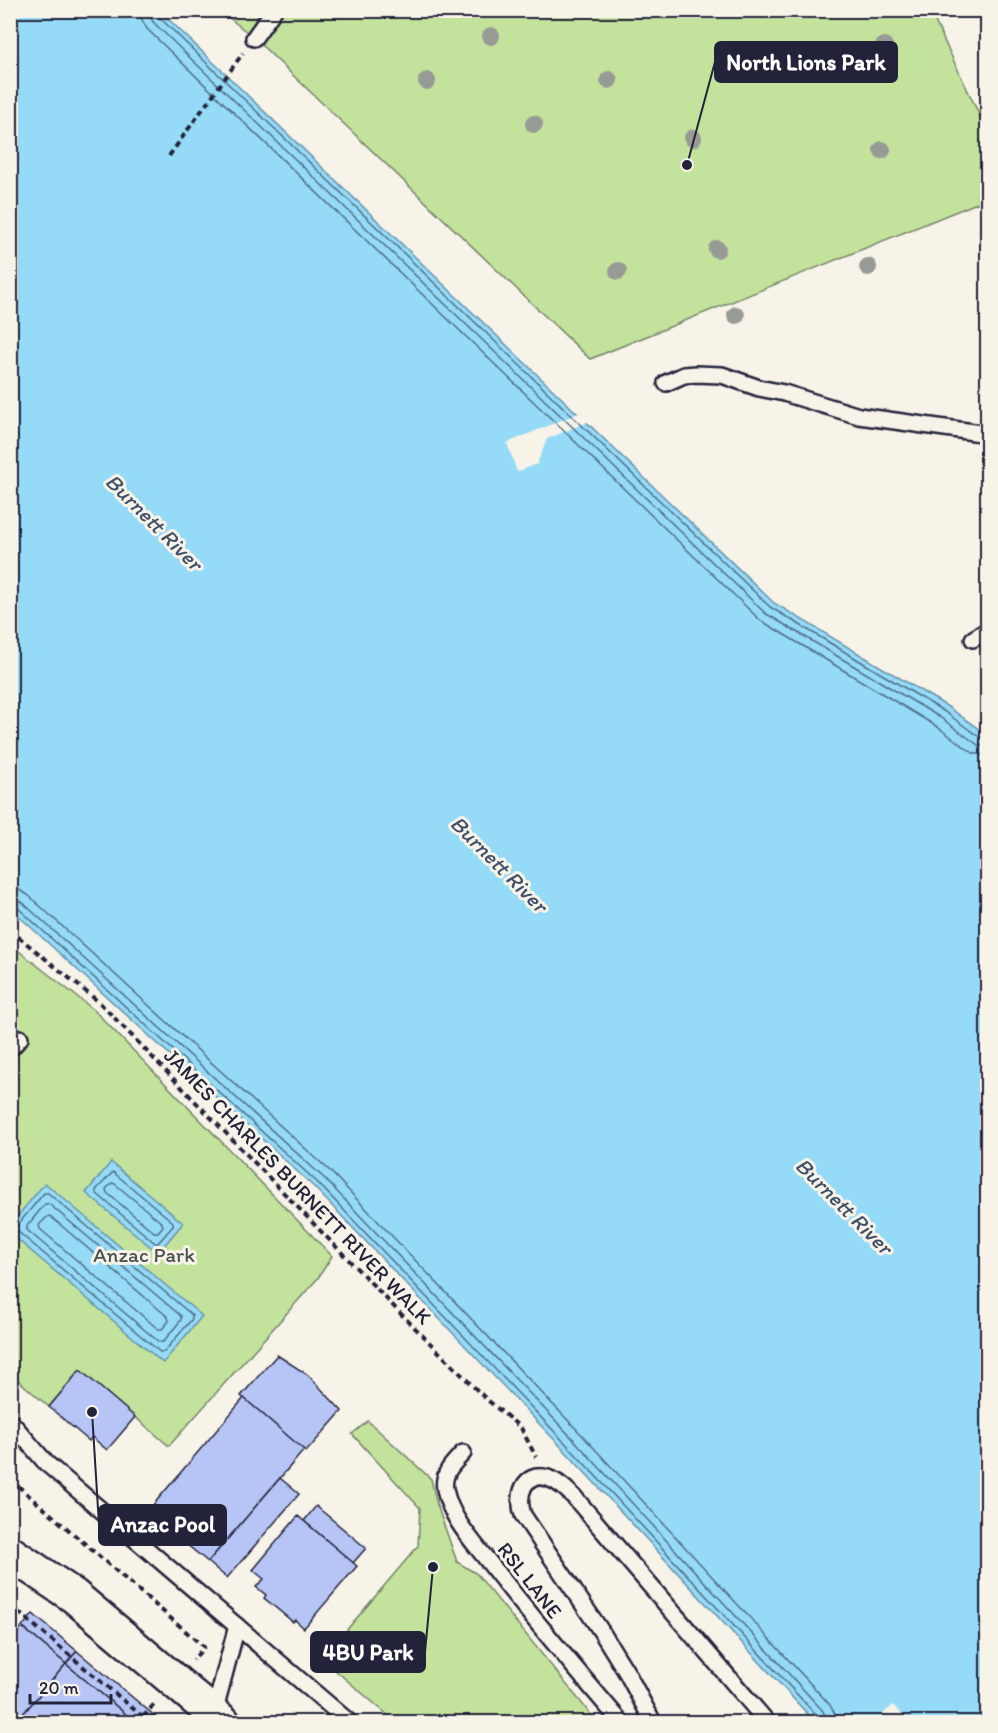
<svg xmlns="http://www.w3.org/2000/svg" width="998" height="1733" font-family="Itim,sans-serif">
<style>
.green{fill:#c3e29b;stroke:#72826b;stroke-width:1.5}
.water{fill:#95dbf7;stroke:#6791ac;stroke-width:1.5}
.pier{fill:#f7f3e8}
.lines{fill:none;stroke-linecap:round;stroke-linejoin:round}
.shore{stroke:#506c86;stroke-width:1.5}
.building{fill:#b7c5f6;stroke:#22223b;stroke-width:1.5}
.service-casing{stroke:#22223b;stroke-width:20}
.secondary-casing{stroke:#22223b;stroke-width:38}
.path{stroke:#22223b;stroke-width:4;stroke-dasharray:6 4.5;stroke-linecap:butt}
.service{stroke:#f7f3e8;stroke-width:15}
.secondary{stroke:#f7f3e8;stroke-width:33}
.tree{fill:#989a96}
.labels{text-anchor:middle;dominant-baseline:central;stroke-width:6;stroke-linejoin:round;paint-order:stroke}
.street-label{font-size:21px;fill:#22223b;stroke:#f7f3e8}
.park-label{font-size:21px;fill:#4a5253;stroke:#f7f3e8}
.water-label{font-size:22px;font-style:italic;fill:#3f506a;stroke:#f7f3e8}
.leader{fill:none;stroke:#22223b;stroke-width:2}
.callout-dot{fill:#22223b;stroke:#f7f3e8;stroke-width:2}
.callout{fill:#22223b;stroke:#22223b;stroke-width:2}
.callout-label{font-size:22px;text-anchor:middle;font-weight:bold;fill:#fff}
</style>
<rect width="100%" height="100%" fill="#f7f3e8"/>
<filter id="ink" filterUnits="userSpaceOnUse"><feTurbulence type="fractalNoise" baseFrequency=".0167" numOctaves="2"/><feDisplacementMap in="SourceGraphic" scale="12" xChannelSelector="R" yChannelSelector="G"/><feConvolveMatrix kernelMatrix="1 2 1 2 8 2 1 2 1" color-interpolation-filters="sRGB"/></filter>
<g filter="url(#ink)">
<g class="green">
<path d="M221,11H930L987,131V199L590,359L254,38Z"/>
<path d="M10,944L94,1010L332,1256L318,1278L169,1446L80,1370L49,1407L11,1374Z"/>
<path d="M368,1421L431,1479L437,1505L457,1562L477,1574L597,1722H396L322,1659L418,1546L420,1508L352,1434Z"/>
</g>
<g class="water">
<path d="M10,11H160L774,603L948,707L987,735V1722H815L566,1452L314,1187L11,909Z"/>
<path d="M111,1162L183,1223L158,1253L86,1193Z"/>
<path d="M45,1183L202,1316L163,1363L11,1234V1224Z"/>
</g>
<g class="pier">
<path d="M581,412L590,421L547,439L537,464L517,472L507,443Z"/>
<path d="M893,1705L909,1722H891L883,1714Z"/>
</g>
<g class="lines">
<g class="shore">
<path d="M140,10L142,20L147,29L760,620L936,726L973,753L988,756"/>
<path d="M149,10L150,17L154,23L765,613L941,718L978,745L988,747"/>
<path d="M157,10L159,17L770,607L945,712L982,739L988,740"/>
<path d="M10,889L19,890L28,895L330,1171L583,1436L830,1705L835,1714L836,1722"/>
<path d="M10,898L22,902L324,1178L576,1442L823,1711L827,1722"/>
<path d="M10,906L17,907L318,1183L570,1448L817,1716L819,1722"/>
<path d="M113,1172L173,1222V1226L158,1243H155L96,1193V1190Z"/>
<path d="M112,1183L115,1184L162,1223L163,1226L158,1232H154L107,1193L106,1189Z"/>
<path d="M44,1193H48L192,1315V1319L164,1352H160L16,1230V1227Z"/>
<path d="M45,1204H49L181,1316V1320L163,1342H159L27,1230V1226Z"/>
<path d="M50,1216L168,1317L169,1321L162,1329H158L40,1229L39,1225L47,1217Z"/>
</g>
</g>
<g class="building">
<path d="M277,1355L308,1375L342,1411L306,1452L241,1396Z"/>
<path d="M80,1370L135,1417L107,1450L92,1437L89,1441L49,1407Z"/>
<path d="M244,1398L304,1450L208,1562L147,1512Z"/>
<path d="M280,1478L299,1494L227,1578L208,1562Z"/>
<path d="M316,1506L366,1548L353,1563L304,1521Z"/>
<path d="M298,1516L357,1566L304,1628L295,1620L293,1622L264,1598L266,1595L256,1587L264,1579L253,1570Z"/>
<path d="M33,1614L77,1651L66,1664L22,1627Z"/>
<path d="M22,1627L66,1664L16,1722H10V1641Z"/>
<path d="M77,1651L162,1722H135L66,1664Z"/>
<path d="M66,1664L135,1722H16Z"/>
</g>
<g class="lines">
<g class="service-casing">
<g id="service">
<path d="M254,38L274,10"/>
<path d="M666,383L684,375L696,374L722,375L759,388L784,393L859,416L988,434"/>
<path d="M973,639L988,630"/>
<path d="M10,1049L20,1038"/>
<path d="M10,1421L46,1463L349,1722"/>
<path d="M463,1453C453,1464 442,1473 445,1489C450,1519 477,1546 495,1570C536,1622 578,1672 621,1722"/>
<path d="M222,1716L217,1704L218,1698L237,1626"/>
<path d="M653,1722L627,1673L601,1631L523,1515C517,1497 522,1471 548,1478C559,1482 567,1490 575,1498L767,1722"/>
</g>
</g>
<g class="secondary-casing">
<path id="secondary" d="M10,1553L74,1596L223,1722"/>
</g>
<g class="path">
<path d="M169,156L243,53"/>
<path d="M10,930L100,1003L403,1316L485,1398L521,1428L536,1457"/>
<path d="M10,1479L204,1647L193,1660"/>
<path d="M10,1605L149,1722"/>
<path d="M143,1717L156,1702"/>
</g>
<use href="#service" class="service"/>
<use href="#secondary" class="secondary"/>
</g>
<g class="tree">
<circle cx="491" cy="36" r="9"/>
<circle cx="884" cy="46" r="9"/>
<circle cx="609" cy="80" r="9"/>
<circle cx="427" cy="81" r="9"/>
<circle cx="534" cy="124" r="9"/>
<circle cx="693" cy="138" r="9"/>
<circle cx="882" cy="150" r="9"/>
<circle cx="717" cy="249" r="9"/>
<circle cx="868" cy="267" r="9"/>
<circle cx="618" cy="271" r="9"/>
<circle cx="736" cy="315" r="9"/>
</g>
</g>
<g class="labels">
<g class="street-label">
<text transform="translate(298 1186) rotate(46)">JAMES CHARLES BURNETT RIVER WALK</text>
<text transform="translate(530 1580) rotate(52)">RSL LANE</text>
</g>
<g class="park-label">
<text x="144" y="1254">Anzac Park</text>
</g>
<g class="water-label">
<text transform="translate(154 522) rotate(45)">Burnett River</text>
<text transform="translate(499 864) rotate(45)">Burnett River</text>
<text transform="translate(844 1206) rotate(45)">Burnett River</text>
</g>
</g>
<path class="leader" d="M687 165L715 62M92 1412L99 1525M433 1567L425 1652"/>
<g class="callout-dot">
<circle cx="687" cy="165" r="6"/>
<circle cx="92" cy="1412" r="6"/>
<circle cx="433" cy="1567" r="6"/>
</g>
<g class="callout">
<rect x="715" y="42" width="182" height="40" rx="6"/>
<rect x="99" y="1505" width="127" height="40" rx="6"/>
<rect x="311" y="1632" width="114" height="40" rx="6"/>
</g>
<g class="callout-label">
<text x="806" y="70">North Lions Park</text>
<text x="163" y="1532">Anzac Pool</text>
<text x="368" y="1660">4BU Park</text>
</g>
<rect width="998" height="1733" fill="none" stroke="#f7f3e8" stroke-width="36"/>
<rect x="18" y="18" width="962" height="1697" fill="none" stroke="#22223b" stroke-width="2" filter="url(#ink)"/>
<path d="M30 1694v9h81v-9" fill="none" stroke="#22223b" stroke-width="3"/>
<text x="39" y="1694" font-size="18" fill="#22223b" stroke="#f7f3e8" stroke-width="4.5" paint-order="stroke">20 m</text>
</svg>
